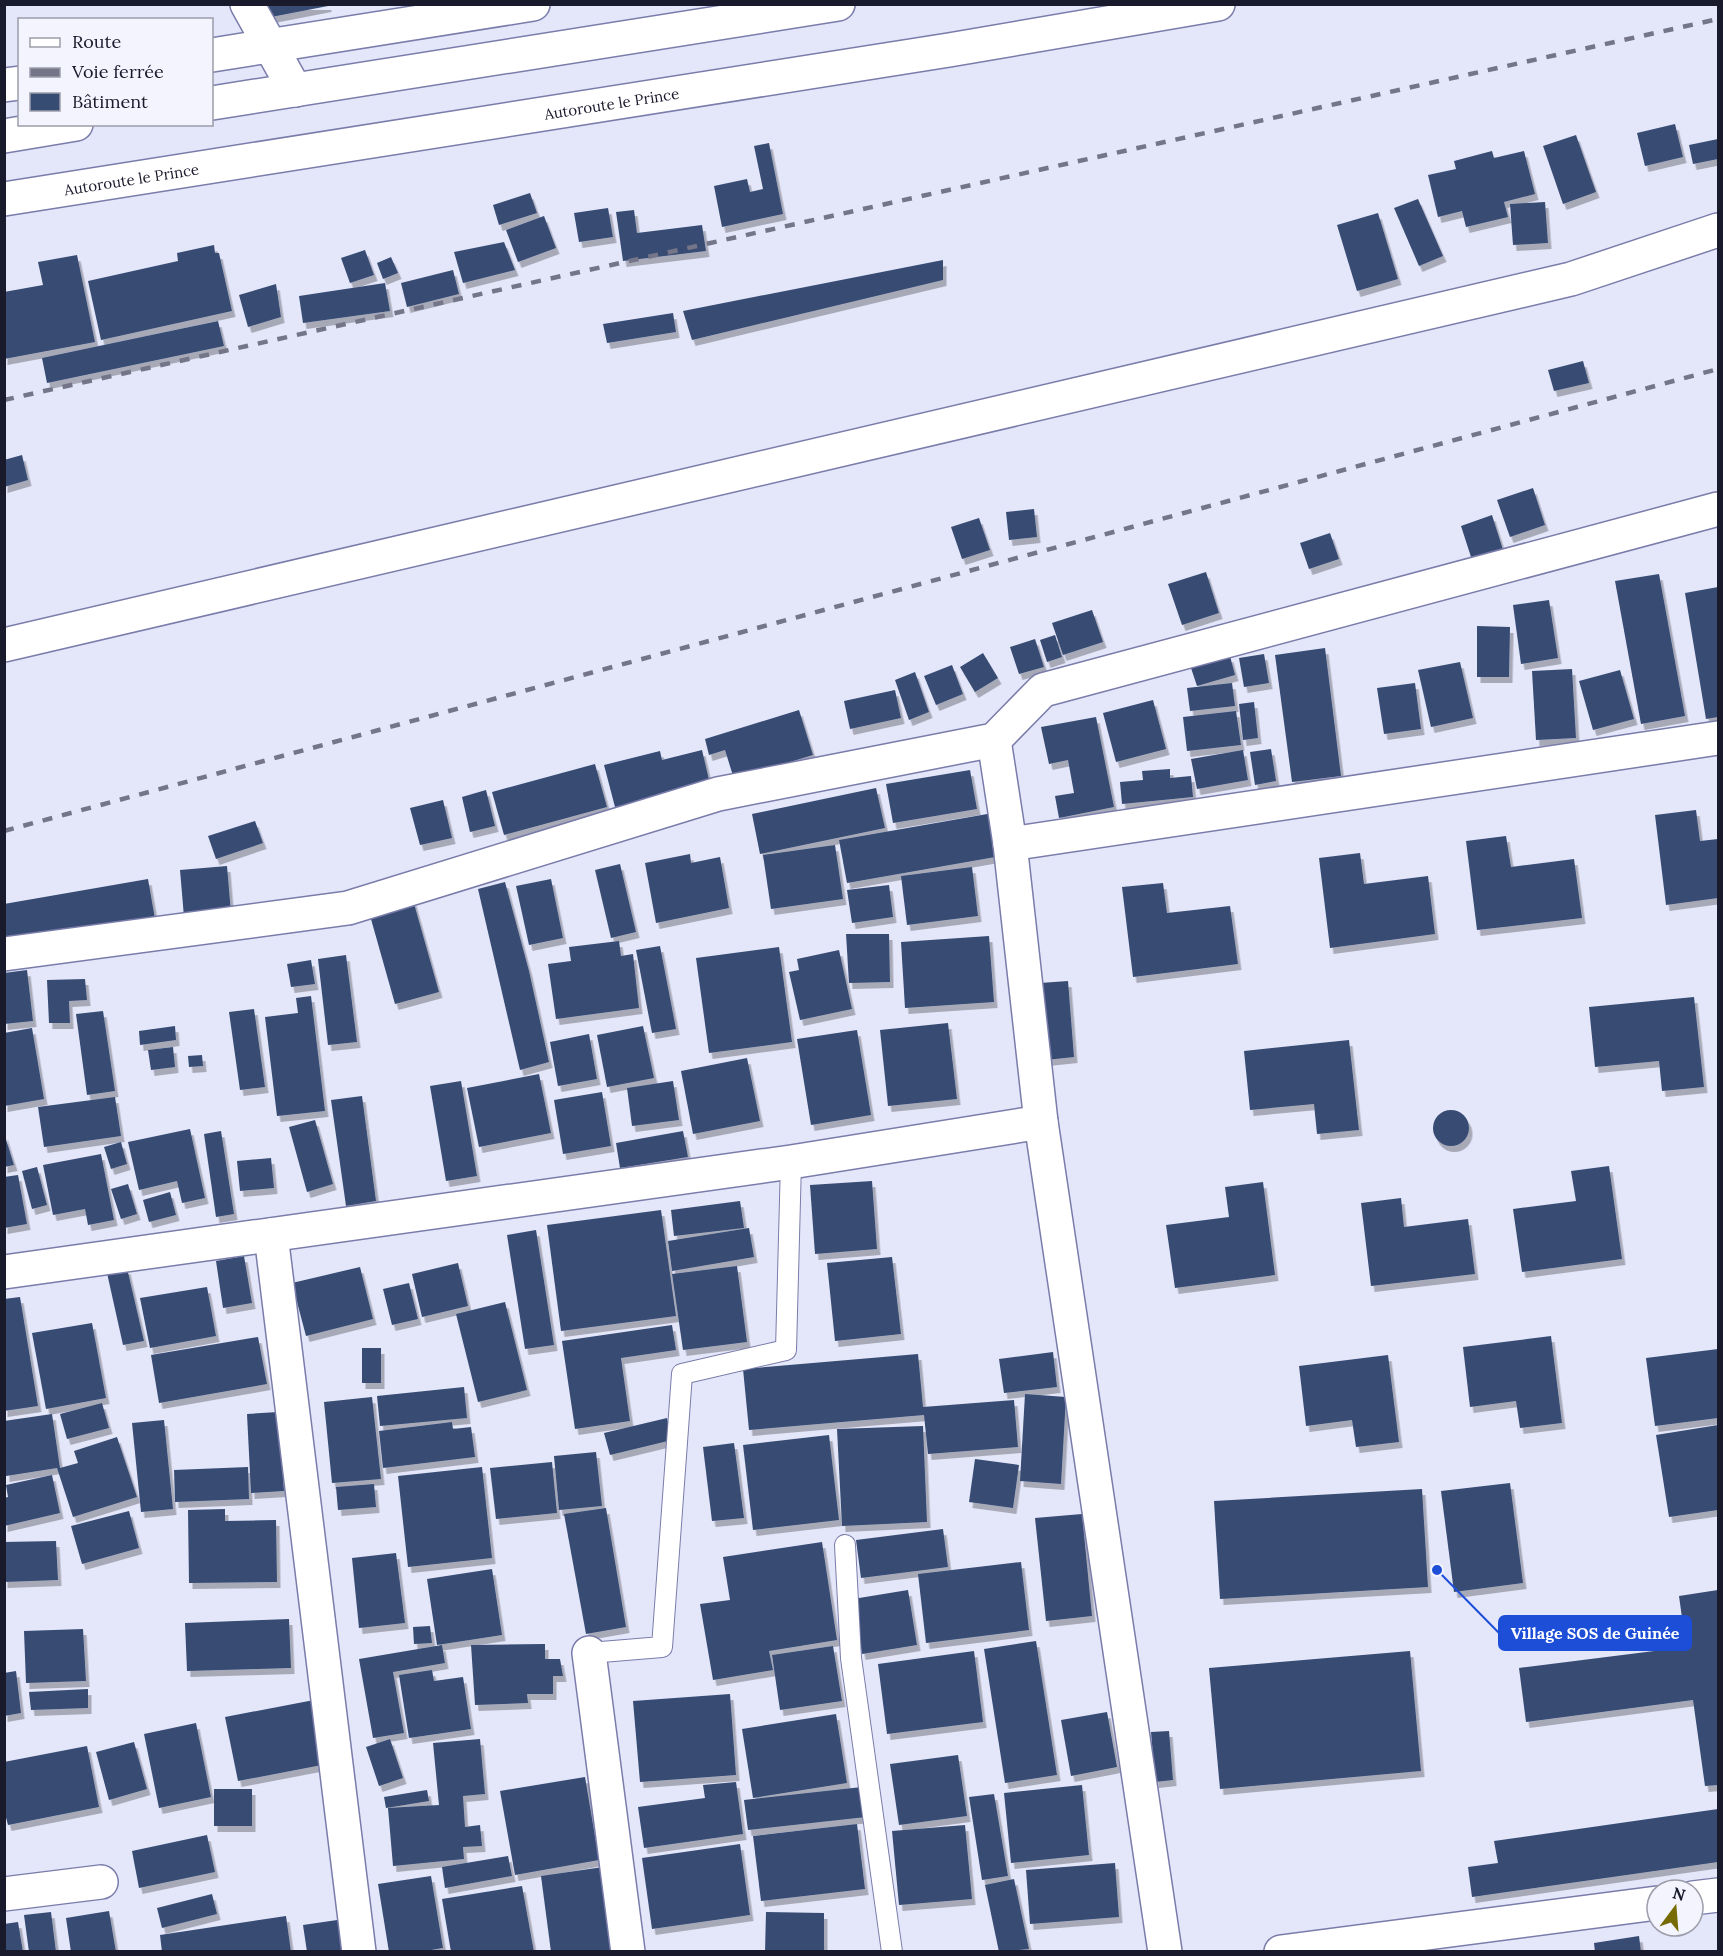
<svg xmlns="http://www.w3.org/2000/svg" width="1723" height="1956" font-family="Lora,serif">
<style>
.building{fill:#374c73;filter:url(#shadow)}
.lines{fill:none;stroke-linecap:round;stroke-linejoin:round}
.service-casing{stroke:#7a7caa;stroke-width:22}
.minor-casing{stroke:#7a7caa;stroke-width:36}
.primary-casing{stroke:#7a7caa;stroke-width:36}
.service{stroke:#fff;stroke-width:20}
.minor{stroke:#fff;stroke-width:33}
.primary{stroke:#fff;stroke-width:33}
.rail{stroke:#747588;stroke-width:4.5;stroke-dasharray:10 10;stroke-linecap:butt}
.labels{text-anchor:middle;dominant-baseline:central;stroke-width:6;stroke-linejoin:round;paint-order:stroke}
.street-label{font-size:15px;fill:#1a1a2d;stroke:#f3f4fe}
.leader{fill:none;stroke:#1d4ed8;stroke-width:2}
.callout-dot{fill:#1d4ed8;stroke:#f3f4fe;stroke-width:2}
.callout{fill:#1d4ed8;stroke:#1d4ed8;stroke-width:2}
.callout-label{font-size:16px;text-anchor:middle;font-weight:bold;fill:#fff}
</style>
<defs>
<filter id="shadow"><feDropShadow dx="3.5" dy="6" stdDeviation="0" flood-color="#0004"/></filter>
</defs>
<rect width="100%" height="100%" fill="#e4e6fa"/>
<g class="building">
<path d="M261,4H328V6L266,18Z"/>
<path d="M1675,124L1683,157L1645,166L1637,133Z"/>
<path d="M1576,135L1596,192L1563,204L1543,146Z"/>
<path d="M1718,139V159L1693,164L1689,145Z"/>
<path d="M769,143L783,214L722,227L714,186L747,179L750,192L763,189L754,146Z"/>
<path d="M1492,151L1494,158L1524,151L1535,194L1504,202L1508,217L1466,227L1462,211L1438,217L1428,175L1456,169L1454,161Z"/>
<path d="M530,193L537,213L499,225L493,205Z"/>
<path d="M1418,199L1443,256L1419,266L1394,208Z"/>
<path d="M1545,202L1548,243L1513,245L1510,204Z"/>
<path d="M608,208L613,237L579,242L574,213Z"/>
<path d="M634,210L637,233L702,225L706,251L623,261L616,212Z"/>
<path d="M1378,213L1398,279L1357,291L1337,225Z"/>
<path d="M544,216L556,248L518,262L506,230Z"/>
<path d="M504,242L515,270L463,283L454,252Z"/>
<path d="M214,245L215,253H219L232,311L101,340L88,281L178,261L177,253Z"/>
<path d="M365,250L374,275L350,283L341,258Z"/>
<path d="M77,255L95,342L4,359V292L43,285L38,262Z"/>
<path d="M391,257L398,273L383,279L377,263Z"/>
<path d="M943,260V280L692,340L683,311Z"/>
<path d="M453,270L459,294L407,307L401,283Z"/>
<path d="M385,283L390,311L303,323L299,296Z"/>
<path d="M276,284L281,317L248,327L239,295Z"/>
<path d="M673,313L676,332L607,343L603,324Z"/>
<path d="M218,321L224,346L47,383L42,358Z"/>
<path d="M1583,361L1589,383L1554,391L1548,370Z"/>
<path d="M22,455L28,480L4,487V460Z"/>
<path d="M1533,488L1545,525L1510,537L1497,500Z"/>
<path d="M1034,509L1037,537L1009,540L1006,512Z"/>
<path d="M1492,515L1503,550L1472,560L1461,526Z"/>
<path d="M979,518L990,550L962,559L951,527Z"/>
<path d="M1330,533L1339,559L1309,569L1300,543Z"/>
<path d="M1206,572L1219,613L1182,625L1168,584Z"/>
<path d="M1659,574L1685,716L1641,724L1615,581Z"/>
<path d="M1718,587V717L1706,719L1685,593Z"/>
<path d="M1549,600L1558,658L1521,664L1513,605Z"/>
<path d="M1092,610L1103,642L1063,655L1052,623Z"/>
<path d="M1477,626L1510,627L1509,677H1477Z"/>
<path d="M1055,635L1062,657L1047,662L1040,640Z"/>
<path d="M1035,639L1044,667L1019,674L1010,647Z"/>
<path d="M1325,648L1341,776L1292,782L1275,655Z"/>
<path d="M983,653L998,678L975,692L960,667Z"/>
<path d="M1264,654L1269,683L1244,687L1239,658Z"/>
<path d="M1230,656L1235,675L1197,686L1191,668Z"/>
<path d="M1460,662L1473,718L1431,727L1418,670Z"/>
<path d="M952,665L963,694L936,705L924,676Z"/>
<path d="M1572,669L1576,738L1536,740L1532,671Z"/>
<path d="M1620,670L1634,719L1593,730L1579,681Z"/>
<path d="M915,672L929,712L909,720L895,680Z"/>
<path d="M1232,683L1235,706L1190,711L1187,688Z"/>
<path d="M1415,683L1421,729L1384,734L1377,688Z"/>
<path d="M895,690L901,718L850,729L844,701Z"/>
<path d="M1153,700L1166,749L1116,762L1103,713Z"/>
<path d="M1254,702L1258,738L1243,740L1239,704Z"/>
<path d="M799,710L813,755L734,779L725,750L709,755L705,739Z"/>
<path d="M1236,711L1241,745L1187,751L1183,717Z"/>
<path d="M1096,717L1114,807L1059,818L1055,796L1074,793L1068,760L1049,764L1041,727Z"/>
<path d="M1271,749L1276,781L1255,785L1250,752Z"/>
<path d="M702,750L710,784L615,807L604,765L660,751L662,760Z"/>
<path d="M1243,750L1248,780L1197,789L1191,759Z"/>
<path d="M595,764L607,807L504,835L492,792Z"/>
<path d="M1170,769V778L1191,776L1193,797L1122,804L1120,782L1143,780L1142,771Z"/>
<path d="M970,770L977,809L893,823L886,784Z"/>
<path d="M876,788L885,828L760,854L752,814Z"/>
<path d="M486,790L495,826L470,832L462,797Z"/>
<path d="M443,800L452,838L420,845L410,808Z"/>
<path d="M1696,810L1700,841L1718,839V898L1666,905L1655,815Z"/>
<path d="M993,813L1001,856L847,883L839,840Z"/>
<path d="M255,821L263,843L216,859L208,836Z"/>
<path d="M1506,836L1511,867L1574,859L1582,918L1477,930L1466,841Z"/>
<path d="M835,845L843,899L771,909L763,855Z"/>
<path d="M1360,853L1364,884L1428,876L1435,934L1330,948L1319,858Z"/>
<path d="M690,854L691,863L720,857L729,908L656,923L645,863Z"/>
<path d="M620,864L636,932L611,938L595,870Z"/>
<path d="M227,866L231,913L184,917L180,870Z"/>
<path d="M972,867L978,916L907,925L901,876Z"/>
<path d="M148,879L155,919L4,945V904Z"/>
<path d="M551,879L563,938L529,945L516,886Z"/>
<path d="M505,882L529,971L549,1062L520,1070L478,889Z"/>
<path d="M1163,883L1167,913L1230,906L1238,964L1133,977L1122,887Z"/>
<path d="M889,885L893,917L852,923L847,890Z"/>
<path d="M413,900L439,992L395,1004L369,912Z"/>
<path d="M846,934H889L890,982L849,983Z"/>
<path d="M989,936L994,1002L905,1008L901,942Z"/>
<path d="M619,941L621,956L633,954L639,1008L556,1019L548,964L571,961L569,947Z"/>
<path d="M660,946L676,1029L652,1033L636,950Z"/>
<path d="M779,947L792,1042L709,1053L696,958Z"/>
<path d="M839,950L852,1009L800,1020L789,972L799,970L797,959Z"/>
<path d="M346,955L357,1042L328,1045L318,959Z"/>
<path d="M311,960L315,984L291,987L287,964Z"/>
<path d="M27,970L33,1021L4,1024V973Z"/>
<path d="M85,979L87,1000L69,1001L70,1023H49L47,980Z"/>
<path d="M1068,981L1074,1057L1046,1060L1040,983Z"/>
<path d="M311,996L325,1111L277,1116L265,1017L298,1013L296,998Z"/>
<path d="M1694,997L1704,1087L1662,1091L1659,1061L1595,1067L1589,1007Z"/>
<path d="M254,1009L265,1087L240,1090L229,1012Z"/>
<path d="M103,1011L115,1091L87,1095L76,1014Z"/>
<path d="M948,1023L957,1099L888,1106L880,1030Z"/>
<path d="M175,1026L176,1040L140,1045L139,1031Z"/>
<path d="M643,1026L654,1078L607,1087L597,1035Z"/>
<path d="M32,1028L44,1099L4,1106V1033Z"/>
<path d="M857,1030L871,1115L811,1125L797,1039Z"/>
<path d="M589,1034L597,1079L558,1086L550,1042Z"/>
<path d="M1349,1040L1359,1130L1317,1134L1314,1104L1250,1110L1244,1051Z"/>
<path d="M173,1047L175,1067L151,1070L148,1050Z"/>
<path d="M202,1055L203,1066L189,1067L188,1056Z"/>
<path d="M747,1058L760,1121L693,1134L681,1071Z"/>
<path d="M539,1074L551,1133L479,1147L467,1088Z"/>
<path d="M461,1081L477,1176L446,1181L430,1086Z"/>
<path d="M673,1081L679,1120L632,1126L627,1088Z"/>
<path d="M602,1092L611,1146L563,1154L554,1100Z"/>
<path d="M362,1096L376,1201L346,1206L331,1100Z"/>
<path d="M115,1097L121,1136L44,1147L38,1107Z"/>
<circle cx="1451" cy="1128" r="18"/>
<path d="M315,1120L333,1184L307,1192L289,1127Z"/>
<path d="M190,1129L205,1198L182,1203L177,1181L139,1190L128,1142Z"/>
<path d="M221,1131L234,1214L216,1217L204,1134Z"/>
<path d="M683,1131L688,1157L620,1168L616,1143Z"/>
<path d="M4,1133L14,1165L4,1167Z"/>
<path d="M121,1142L127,1164L111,1169L104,1147Z"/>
<path d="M101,1154L114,1220L88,1225L85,1209L53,1215L43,1165Z"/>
<path d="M271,1158L274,1188L240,1191L237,1161Z"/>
<path d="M1609,1166L1622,1259L1522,1272L1513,1209L1576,1201L1571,1171Z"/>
<path d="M37,1167L47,1205L32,1209L22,1171Z"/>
<path d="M18,1175L27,1224L4,1228V1177Z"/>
<path d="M872,1181L877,1249L815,1254L810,1185Z"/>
<path d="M1263,1182L1275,1275L1175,1288L1166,1225L1229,1217L1225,1187Z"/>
<path d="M128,1184L137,1214L121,1219L111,1189Z"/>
<path d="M170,1192L176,1215L149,1222L143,1200Z"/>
<path d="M1401,1198L1404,1227L1468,1219L1475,1274L1371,1286L1361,1203Z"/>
<path d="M740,1201L744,1228L674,1236L671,1210Z"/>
<path d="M661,1210L676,1316L561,1331L547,1225Z"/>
<path d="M749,1228L754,1257L672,1271L668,1241Z"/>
<path d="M536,1230L554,1345L525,1349L507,1235Z"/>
<path d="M244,1256L252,1303L223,1308L216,1261Z"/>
<path d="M892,1257L901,1334L835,1341L827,1263Z"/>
<path d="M458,1263L468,1306L422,1317L412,1274Z"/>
<path d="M737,1266L747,1342L683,1350L672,1274Z"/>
<path d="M360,1267L373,1319L306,1336L292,1283Z"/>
<path d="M127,1268L144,1341L123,1345L107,1273Z"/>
<path d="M409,1283L418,1319L392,1325L383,1289Z"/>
<path d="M207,1287L216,1336L150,1348L140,1298Z"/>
<path d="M20,1297L38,1406L4,1411V1299Z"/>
<path d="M505,1302L527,1390L478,1402L456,1314Z"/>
<path d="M92,1323L106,1398L46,1409L32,1333Z"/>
<path d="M672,1325L676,1350L621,1358L630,1421L575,1429L562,1341Z"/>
<path d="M1551,1336L1562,1423L1520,1428L1516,1401L1470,1407L1463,1347Z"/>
<path d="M258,1337L267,1384L159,1403L151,1355Z"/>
<rect x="362" y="1348" width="19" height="35"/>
<path d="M1718,1349V1418L1655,1426L1646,1358Z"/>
<path d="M1053,1352L1057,1387L1004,1393L999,1359Z"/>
<path d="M918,1354L923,1407L1014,1400L1018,1447L928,1454L924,1415L749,1430L743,1369Z"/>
<path d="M1388,1355L1399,1442L1356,1447L1352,1420L1306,1426L1299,1366Z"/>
<path d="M464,1387L467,1418L380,1426L377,1396Z"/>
<path d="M1025,1394L1066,1397L1061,1484L1020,1481Z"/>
<path d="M372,1397L381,1479L332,1483L324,1402Z"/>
<path d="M102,1403L109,1428L67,1439L60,1414Z"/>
<path d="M278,1412L284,1491L251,1493L247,1414Z"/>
<path d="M52,1414L60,1468L78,1463L74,1451L117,1437L137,1497L73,1517L57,1468L6,1476L4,1421Z"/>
<path d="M667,1418L672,1440L610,1455L604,1433Z"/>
<path d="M164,1420L173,1509L141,1512L132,1423Z"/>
<path d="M452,1422L453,1429L471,1427L475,1457L383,1468L379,1431Z"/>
<path d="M1718,1425V1510L1669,1517L1656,1435Z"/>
<path d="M923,1426L927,1522L842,1526L837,1429Z"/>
<path d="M829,1435L839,1520L753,1530L743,1445Z"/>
<path d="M734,1443L744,1518L712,1521L703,1447Z"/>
<path d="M596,1452L602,1506L559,1510L554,1456Z"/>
<path d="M975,1459L1019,1465L1013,1508L969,1502Z"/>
<path d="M552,1462L557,1513L496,1519L490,1468Z"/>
<path d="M248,1467L249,1499L175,1502L174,1470Z"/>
<path d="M482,1467L492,1558L408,1567L398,1476Z"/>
<path d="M52,1475L60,1513L4,1526V1498L8,1497L6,1485Z"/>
<path d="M1510,1483L1523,1583L1454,1592L1441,1491Z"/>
<path d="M374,1484L376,1507L338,1510L336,1487Z"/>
<path d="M1422,1489L1428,1587L1220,1599L1214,1501Z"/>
<path d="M606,1508L626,1627L586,1634L564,1514Z"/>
<path d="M225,1509V1521L276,1520L277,1582L189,1583L188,1510Z"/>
<path d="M129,1511L139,1548L82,1564L71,1526Z"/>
<path d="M1082,1514L1092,1616L1046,1621L1035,1518Z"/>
<path d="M943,1529L948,1567L861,1578L856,1540Z"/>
<path d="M56,1541L58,1580L4,1582V1542Z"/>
<path d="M822,1542L837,1640L769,1651L773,1670L713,1680L700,1604L730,1600L723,1557Z"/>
<path d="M396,1553L405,1623L359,1628L352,1558Z"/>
<path d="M1021,1562L1029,1630L926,1643L918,1574Z"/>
<path d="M492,1569L502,1635L437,1645L427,1579Z"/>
<path d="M908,1590L917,1645L862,1654L853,1599Z"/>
<path d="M1718,1590V1785L1705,1786L1693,1700L1526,1722L1519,1668L1686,1647L1679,1596Z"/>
<path d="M289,1619L291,1668L187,1671L185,1623Z"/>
<path d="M430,1626L432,1643L414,1644L413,1627Z"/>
<path d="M83,1629L86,1681L26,1683L24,1631Z"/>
<path d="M1036,1641L1057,1775L1005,1783L984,1649Z"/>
<path d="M545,1644V1659H560L563,1676H553V1694H527L528,1703L475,1705L471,1645Z"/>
<path d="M442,1645L445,1663L393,1672L404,1733L373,1738L359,1659Z"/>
<path d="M833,1646L842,1701L780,1710L772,1655Z"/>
<path d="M974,1651L983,1722L887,1734L878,1664Z"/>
<path d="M1410,1651L1421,1771L1220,1789L1209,1668Z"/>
<path d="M432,1670L434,1681L463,1677L471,1729L409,1738L399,1675Z"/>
<path d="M16,1671L21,1713L4,1716V1673Z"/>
<path d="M88,1689V1708L31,1710L29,1692Z"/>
<path d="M730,1694L736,1775L640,1782L633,1701Z"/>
<path d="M314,1700L327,1764L238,1781L225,1717Z"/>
<path d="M1107,1712L1117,1767L1071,1776L1061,1720Z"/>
<path d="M836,1714L847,1783L753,1798L742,1729Z"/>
<path d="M196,1723L211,1797L159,1808L144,1734Z"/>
<path d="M1169,1731L1173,1780L1155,1782L1151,1732Z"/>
<path d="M390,1739L403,1778L379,1786L366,1747Z"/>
<path d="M480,1739L485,1794L463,1796L465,1827L480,1825L482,1846L463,1847L464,1859L393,1866L388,1808L439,1805L433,1743Z"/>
<path d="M134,1742L147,1789L109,1800L96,1752Z"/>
<path d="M87,1746L99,1807L8,1825L4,1810V1762Z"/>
<path d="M958,1755L967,1816L899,1825L890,1764Z"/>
<path d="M585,1777L599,1860L515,1875L500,1791Z"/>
<path d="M736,1782L743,1834L644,1848L638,1807L705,1798L703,1785Z"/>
<path d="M1082,1785L1089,1855L1011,1863L1004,1793Z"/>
<path d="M862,1787L866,1817L748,1830L744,1800Z"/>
<rect x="214" y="1789" width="38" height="37"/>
<path d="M427,1790L429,1801L386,1808L384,1797Z"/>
<path d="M994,1794L1008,1876L982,1880L969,1797Z"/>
<path d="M1718,1809V1862L1472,1897L1468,1867L1498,1863L1494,1841Z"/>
<path d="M857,1824L865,1889L761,1901L753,1836Z"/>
<path d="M965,1825L972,1899L899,1905L892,1831Z"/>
<path d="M207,1835L215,1872L139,1888L132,1851Z"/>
<path d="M740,1844L750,1915L652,1929L642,1858Z"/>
<path d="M508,1856L512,1876L445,1888L442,1867Z"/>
<path d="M1115,1863L1119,1917L1030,1924L1026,1870Z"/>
<path d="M610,1866L623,1952H551L541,1876Z"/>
<path d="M431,1876L443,1948L419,1952H389L378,1884Z"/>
<path d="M1014,1879L1029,1949L999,1952L985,1885Z"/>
<path d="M522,1886L534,1952H451L442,1899Z"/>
<path d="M212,1894L217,1914L162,1928L157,1908Z"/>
<path d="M109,1911L116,1952H71L66,1918Z"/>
<path d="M51,1912L56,1952H29L24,1915Z"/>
<path d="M766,1912L824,1913V1952H765Z"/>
<path d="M286,1916L291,1952H162L160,1935Z"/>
<path d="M344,1919L349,1952H307L303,1925Z"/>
<path d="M18,1922L23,1952H4V1924Z"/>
<path d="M1639,1936L1641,1952H1595L1594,1943Z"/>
</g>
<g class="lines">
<g class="service-casing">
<g id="service">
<path d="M845,1545L851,1658L892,1952"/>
<path d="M589,1653L662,1647L682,1374L786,1350L791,1162"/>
</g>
</g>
<g class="minor-casing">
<g id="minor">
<path d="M247,4L295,90"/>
<path d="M212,55L533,4"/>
<path d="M4,85L20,83"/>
<path d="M4,645L1571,279L1718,230"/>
<path d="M994,740L1010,844L1041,1122L1165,1952"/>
<path d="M1010,844L1718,738"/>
<path d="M4,954L348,908L718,794L994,740L1043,690L1718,509"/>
<path d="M271,1235L359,1952"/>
<path d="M4,1272L791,1162L1041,1122"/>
<path d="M589,1653L628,1952"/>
<path d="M4,1894L101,1882"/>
<path d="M1693,1898L1718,1895"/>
<path d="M1281,1952L1657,1903"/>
</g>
</g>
<g class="primary-casing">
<g id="primary">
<path d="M212,103L838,4"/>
<path d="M4,136L76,124"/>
<path id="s1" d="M4,199L949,50L1218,4"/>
</g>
</g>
<use href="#service" class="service"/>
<use href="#minor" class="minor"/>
<use href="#primary" class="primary"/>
<g class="rail">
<path d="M4,400L1718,19"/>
<path d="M4,831L1718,369"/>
</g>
</g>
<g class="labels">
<g class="street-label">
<text stroke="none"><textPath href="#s1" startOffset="615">Autoroute le Prince</textPath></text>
<text stroke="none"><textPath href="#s1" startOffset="129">Autoroute le Prince</textPath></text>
</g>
</g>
<path class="leader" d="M1437 1570L1499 1633"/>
<circle class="callout-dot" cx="1437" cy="1570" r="6"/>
<rect class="callout" x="1499" y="1616" width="192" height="34" rx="6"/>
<g class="callout-label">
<text x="1595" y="1639">Village SOS de Guinée</text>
</g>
<rect width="1723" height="1956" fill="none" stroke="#1a1a2d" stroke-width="12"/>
<rect x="18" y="18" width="195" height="108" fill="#f3f4fe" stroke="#9c9daa" stroke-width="1.5"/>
<rect x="30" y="38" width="30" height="9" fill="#ffffff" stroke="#9c9daa" stroke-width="1.5"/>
<text x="72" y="48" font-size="18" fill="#1a1a2d">Route</text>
<rect x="30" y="68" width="30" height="9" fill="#747588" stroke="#9c9daa" stroke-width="1.5"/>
<text x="72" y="78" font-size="18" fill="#1a1a2d">Voie ferrée</text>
<rect x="30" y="93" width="30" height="18" fill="#374c73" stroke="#9c9daa" stroke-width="1.5"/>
<text x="72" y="108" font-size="18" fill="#1a1a2d">Bâtiment</text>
<g transform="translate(1675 1908) rotate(16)"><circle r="28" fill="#f3f4fe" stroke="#9c9daa" stroke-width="1.5"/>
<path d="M0-4.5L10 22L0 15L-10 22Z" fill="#776b05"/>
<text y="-9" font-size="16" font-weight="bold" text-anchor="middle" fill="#1a1a2d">N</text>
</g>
</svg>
